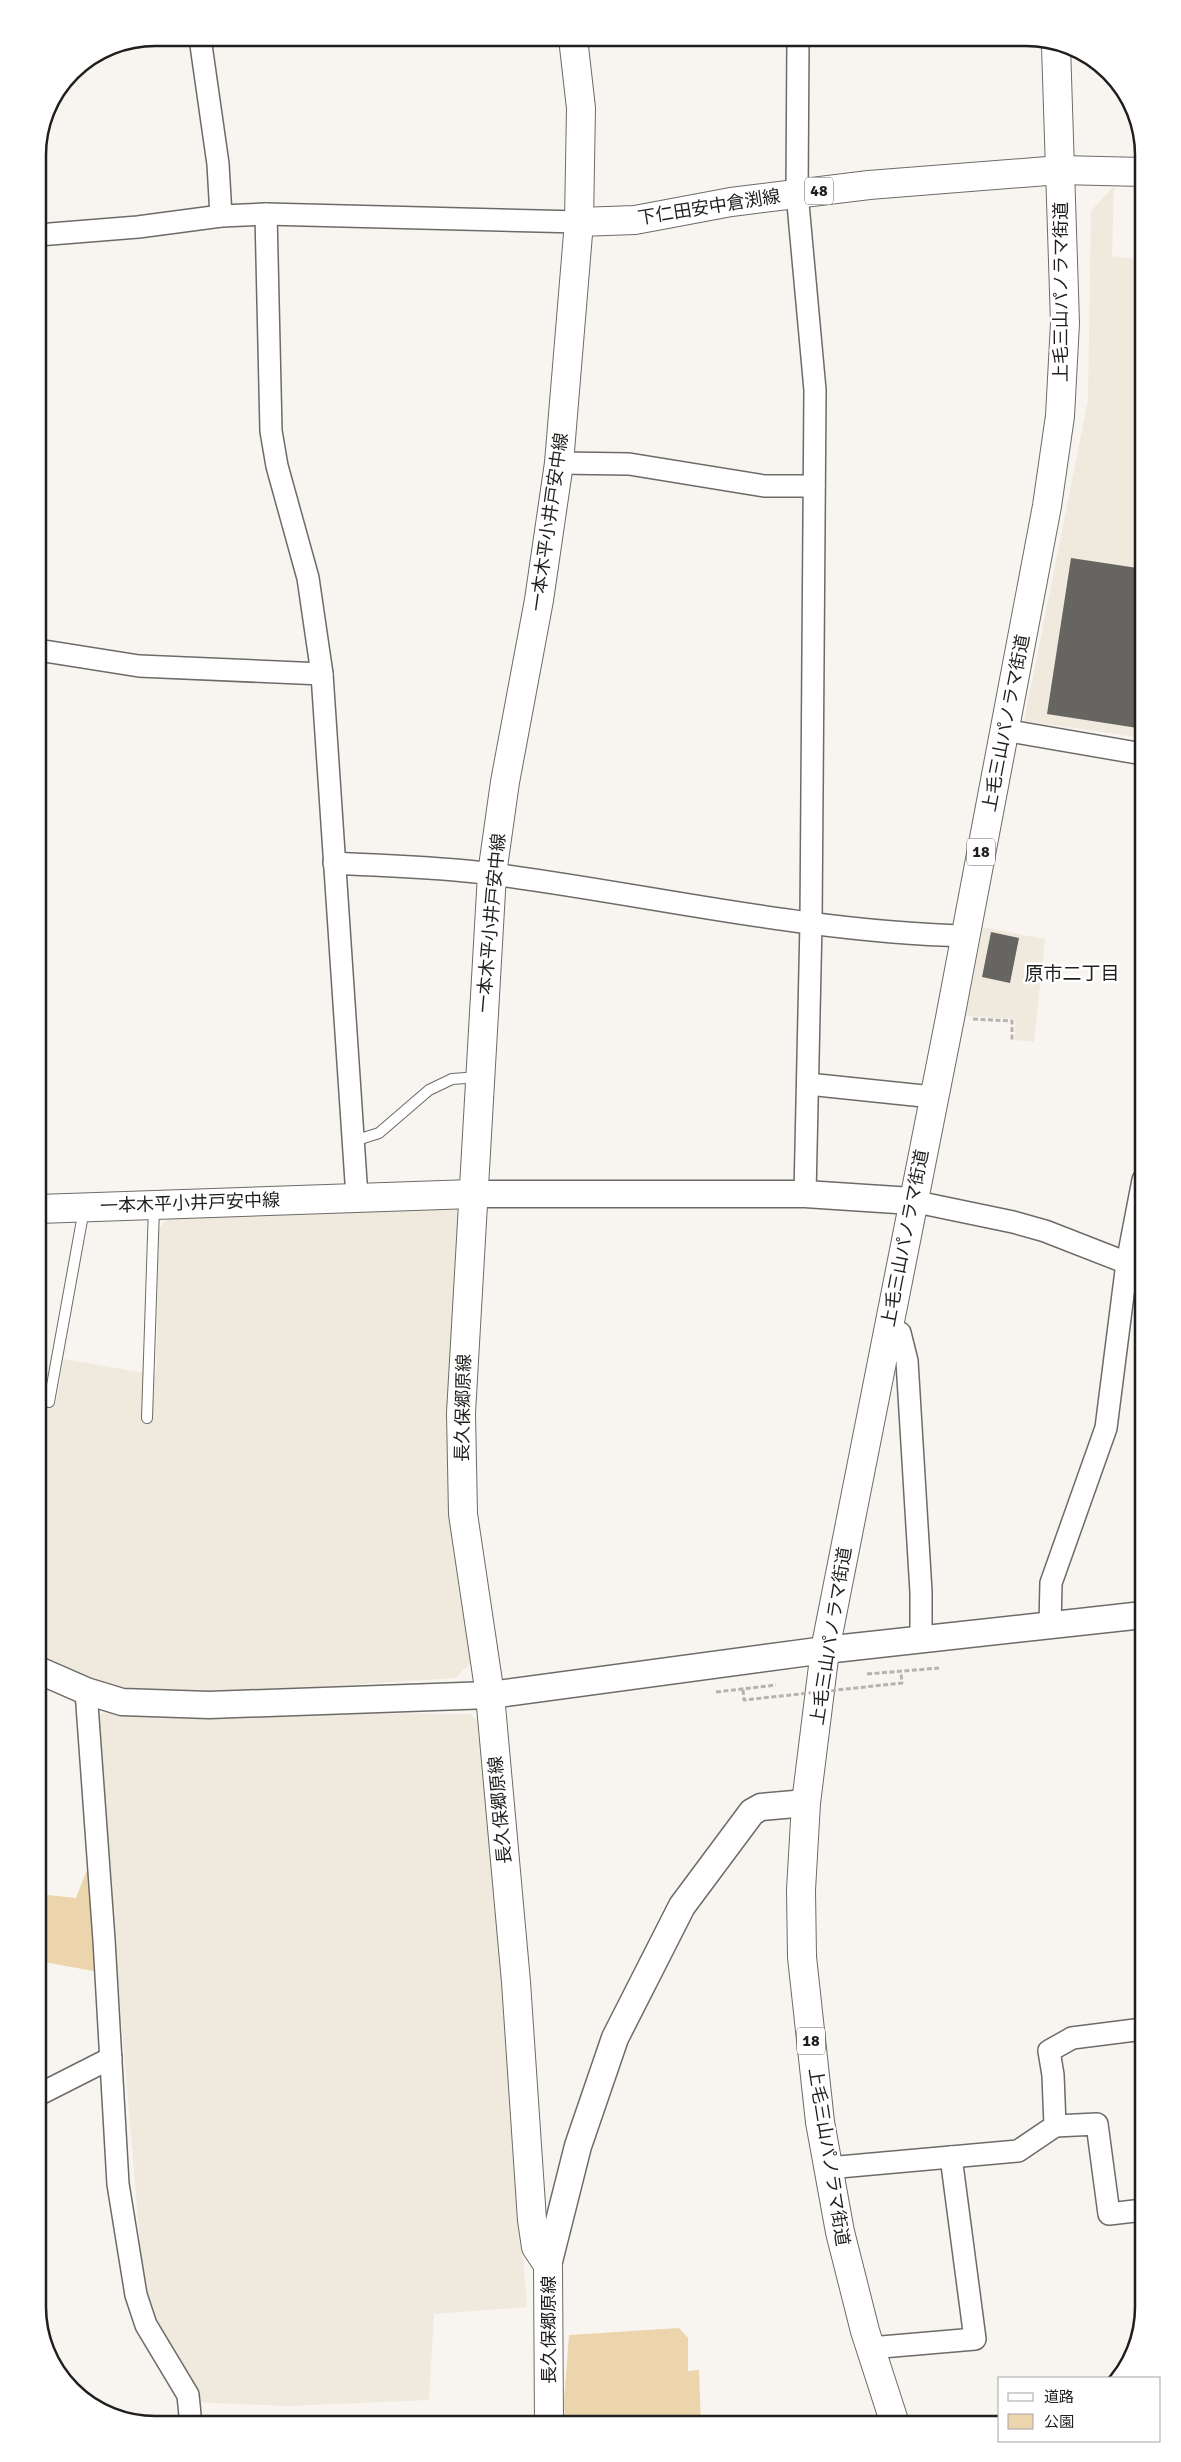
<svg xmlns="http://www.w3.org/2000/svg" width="1181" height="2462" font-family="Signika,'Noto Sans JP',sans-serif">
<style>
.built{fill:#efe9de}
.green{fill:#ecd5ad}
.building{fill:#676561}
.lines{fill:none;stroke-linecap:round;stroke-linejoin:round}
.service-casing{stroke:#6d6b67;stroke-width:12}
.minor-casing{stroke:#6d6b67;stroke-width:24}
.tertiary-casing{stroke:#6d6b67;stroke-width:29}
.secondary-casing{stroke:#6d6b67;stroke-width:30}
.primary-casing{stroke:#6d6b67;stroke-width:30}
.trunk-casing{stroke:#6d6b67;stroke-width:30}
.path{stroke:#b5b2af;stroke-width:3;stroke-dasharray:5 2.5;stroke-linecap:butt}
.service{stroke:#fff;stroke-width:10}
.minor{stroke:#fff;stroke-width:21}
.tertiary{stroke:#fff;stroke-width:26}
.secondary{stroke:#fff;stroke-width:28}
.primary{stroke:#fff;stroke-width:28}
.trunk{stroke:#fff;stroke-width:28}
.path-bridge{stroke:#b5b2af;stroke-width:3;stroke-dasharray:5 2.5;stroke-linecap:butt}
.labels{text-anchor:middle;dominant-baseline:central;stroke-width:5;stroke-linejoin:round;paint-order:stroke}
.shield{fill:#fff;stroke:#636262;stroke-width:1}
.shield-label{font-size:16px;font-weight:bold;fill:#201f1e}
.street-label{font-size:18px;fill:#201f1e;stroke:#fff}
.neighbourhood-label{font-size:19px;fill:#201f1e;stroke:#fff}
.rim{fill:none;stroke:#201f1e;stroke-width:2.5}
</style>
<rect width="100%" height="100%" fill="#f8f5f1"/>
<g class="built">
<path d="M1114,186L1112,256L1143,260V738L1024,721L1088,400L1091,211Z"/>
<path d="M983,927L1045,939L1034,1042L1015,1040V1019L966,1016Z"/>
<path d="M462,1208L472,1661L456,1678L209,1694H123L38,1658V1401L56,1403L64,1359L156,1375L159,1228L172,1214Z"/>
<path d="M108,1711L470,1714L482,1725L527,2307L434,2314L429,2400L285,2406L195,2402L190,2376L159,2328L143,2280L96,1716Z"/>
</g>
<g class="green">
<path d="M91,1860L99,1972L38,1961V1894L76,1898Z"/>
<path d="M679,2328L688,2338V2371L699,2370L701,2424H565L564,2401L569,2335Z"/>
</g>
<g class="building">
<path d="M1071,558L1144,569V729L1047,714Z"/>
<path d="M991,932L1019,938L1010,983L982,977Z"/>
</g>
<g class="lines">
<g class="service-casing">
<g id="service">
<path d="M354,1141L379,1133L429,1090L452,1079L480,1077"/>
<path d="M49,1402L84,1209"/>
<path d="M147,1418L154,1207"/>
</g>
</g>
<g class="minor-casing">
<g id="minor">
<path d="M200,38L218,164L221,216"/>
<path d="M798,38L797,193L815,390L811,923L805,1194"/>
<path d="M266,214L271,431L277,466L308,578L322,674L357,1197"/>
<path d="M38,235L138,227L221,216L266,214L579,222"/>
<path d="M559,463L629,464L764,486H814"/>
<path d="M38,650L139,666L322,674"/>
<path d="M1004,730L1143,754"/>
<path d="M334,863C387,866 441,867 493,874C651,895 806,932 966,936"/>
<path d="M808,1084L933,1097"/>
<path d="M912,1201L1013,1222L1045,1231L1127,1263L1143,1279"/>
<path d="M887,1332L900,1333L907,1361L921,1592V1639"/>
<path d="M1050,1625L1051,1583L1106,1428L1127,1263L1143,1180"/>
<path d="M86,1691L104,1940L118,2184L136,2295L146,2325L188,2395L190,2415L188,2424"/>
<path d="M38,2095L111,2058"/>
<path d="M1055,2126L1097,2124L1109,2214L1143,2210"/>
<path d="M828,2168L1018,2151L1055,2126L1053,2075L1049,2051L1072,2038L1143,2029"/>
<path d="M870,2348L975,2339L951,2157"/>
</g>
</g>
<g class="tertiary-casing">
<g id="tertiary">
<path d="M472,1194H805L912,1201"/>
<path d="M38,1670L86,1691L122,1702L209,1705L490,1695L825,1650L1143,1615"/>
<path d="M548,2265L578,2146L615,2038L682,1906L752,1812L761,1807L806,1803"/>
</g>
</g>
<g class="secondary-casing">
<g id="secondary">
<path d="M38,1209L472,1194"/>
<path d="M549,2424L548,2265L536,2247L532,2220L516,1982L490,1695L463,1514L461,1413L492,874L505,782L539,600L559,463L579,222"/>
</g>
</g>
<g class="primary-casing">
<path id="primary" d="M573,38L581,108L579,222L635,220L731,202L869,185L1060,170L1143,172"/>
</g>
<g class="trunk-casing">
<path id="trunk" d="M895,2424L865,2331L840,2232L820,2122L802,1957L801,1890L806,1803L825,1650L950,1018L1047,506L1060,416L1065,323L1056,46"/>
</g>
<g class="path">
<path d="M973,1019L1012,1021V1041"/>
<path d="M867,1674L939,1668"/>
<path d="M716,1692L776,1685"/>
</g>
<use href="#service" class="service"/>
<use href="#minor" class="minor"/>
<use href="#tertiary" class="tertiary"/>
<use href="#secondary" class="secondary"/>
<use href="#primary" class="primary"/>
<use href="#trunk" class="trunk"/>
<path class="path-bridge" d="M743,1690L744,1700L902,1683L901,1673"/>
</g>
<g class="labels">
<g class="shield">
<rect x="805" y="177.5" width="28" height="27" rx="4"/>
<rect x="967" y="838.5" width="28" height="27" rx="4"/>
<rect x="797" y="2027.5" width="28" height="27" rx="4"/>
</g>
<g class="shield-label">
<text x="819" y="191">48</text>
<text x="981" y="852">18</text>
<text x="811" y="2041">18</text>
</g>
<g class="street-label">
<text transform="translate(709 207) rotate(-9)">下仁田安中倉渕線</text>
<text transform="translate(1061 292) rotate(-90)">上毛三山パノラマ街道</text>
<text transform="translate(549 522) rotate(-82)">一本木平小井戸安中線</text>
<text transform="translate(1006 723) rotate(-79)">上毛三山パノラマ街道</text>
<text transform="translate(491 923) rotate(-85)">一本木平小井戸安中線</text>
<text transform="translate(190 1203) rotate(-2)">一本木平小井戸安中線</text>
<text transform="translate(905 1238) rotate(-79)">上毛三山パノラマ街道</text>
<text transform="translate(463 1408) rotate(-89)">長久保郷原線</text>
<text transform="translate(831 1636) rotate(-81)">上毛三山パノラマ街道</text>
<text transform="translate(500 1810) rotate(-95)">長久保郷原線</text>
<text transform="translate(829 2157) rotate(81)">上毛三山パノラマ街道</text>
<text transform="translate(549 2330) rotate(-90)">長久保郷原線</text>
</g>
<g class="neighbourhood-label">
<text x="1072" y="974">原市二丁目</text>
</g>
</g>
<path d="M0 0H1181V2462H0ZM155 46H1026A109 109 0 0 1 1135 155V2307A109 109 0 0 1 1026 2416H155A109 109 0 0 1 46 2307V155A109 109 0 0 1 155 46Z" fill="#fff" fill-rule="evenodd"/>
<path class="rim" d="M155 46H1026A109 109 0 0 1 1135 155V2307A109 109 0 0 1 1026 2416H155A109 109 0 0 1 46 2307V155A109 109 0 0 1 155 46Z"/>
<rect x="998" y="2377" width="162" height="65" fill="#ffffff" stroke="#a6a5a5"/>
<rect x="1008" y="2393" width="25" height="8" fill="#ffffff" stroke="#a6a5a5"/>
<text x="1044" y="2402" font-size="15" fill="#201f1e">道路</text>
<rect x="1008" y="2414" width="25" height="15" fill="#ecd5ad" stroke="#a6a5a5"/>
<text x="1044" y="2427" font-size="15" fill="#201f1e">公園</text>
</svg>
